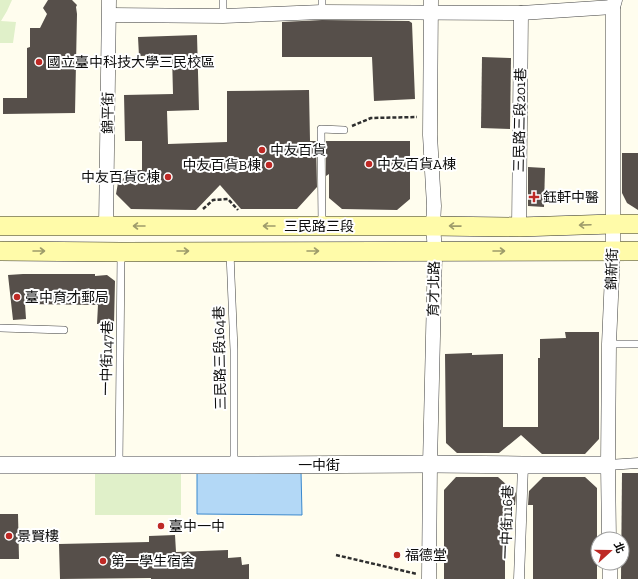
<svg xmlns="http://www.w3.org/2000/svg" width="638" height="579" font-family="'Zilla Slab','Noto Sans TC',serif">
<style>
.pitch{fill:#e0f0c9}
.water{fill:#b3d8f6;stroke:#3a88cd}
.building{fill:#564f4a}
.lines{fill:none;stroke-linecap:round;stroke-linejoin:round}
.service-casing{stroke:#404040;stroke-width:8}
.pedestrian-casing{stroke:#404040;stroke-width:11}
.minor-casing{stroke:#404040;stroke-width:15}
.tertiary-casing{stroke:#404040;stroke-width:18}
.secondary-casing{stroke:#2f2f2f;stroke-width:20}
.path{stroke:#2f2f2f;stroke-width:2.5;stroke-dasharray:4 2;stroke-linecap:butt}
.service{stroke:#fff;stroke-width:7}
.pedestrian{stroke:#fff;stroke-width:10}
.minor{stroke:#fff;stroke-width:14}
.tertiary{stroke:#fff;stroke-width:17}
.secondary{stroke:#fffba9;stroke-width:19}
.oneway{stroke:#9e9c6b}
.poi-dot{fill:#be2925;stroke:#fff;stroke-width:1.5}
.labels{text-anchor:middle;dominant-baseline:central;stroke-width:4;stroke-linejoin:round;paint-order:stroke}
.poi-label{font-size:14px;fill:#0d0d0d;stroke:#fff;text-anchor:start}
.street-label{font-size:14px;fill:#0d0d0d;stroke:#fff}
</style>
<rect width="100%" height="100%" fill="#fffdee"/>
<g class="pitch">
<path d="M0,0H12L7,11L1,21L16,22L13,43H0Z"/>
<rect x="95" y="474" width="86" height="41"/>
</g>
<path class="water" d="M301,471L302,515L197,514V473Z"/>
<g class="building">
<path d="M48,0H72L77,5L76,7L77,14L75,113L3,114V98H27V48L30,47V28H40L47,14L43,8Z"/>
<path d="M322,20L409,21L412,23L415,99L374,101L372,57H282V22Z"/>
<path d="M197,35L199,110L167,111L168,144L227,142V91L309,90L310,141H316L317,187L297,209H241L220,185L196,210L131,209L116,194L118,183L133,170H142V141H125L124,95L173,94L172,55L139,56L138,37Z"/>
<path d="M482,57L511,58L510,129L481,128Z"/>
<path d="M326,141H410V199L397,210L342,209L329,198V174L326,176Z"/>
<path d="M622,153H638V210L627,203L622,193Z"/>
<path d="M528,167L545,168L544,207L528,206Z"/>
<path d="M23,274H95V276L107,275L115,281L114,324H97L98,305L25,304L26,319L13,320L8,275Z"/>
<path d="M565,332H599V439L585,454H542L521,435L499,453H457L446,443L445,354L472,353V355L503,354V427H538V358H540V339L566,338Z"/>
<path d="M622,473H638V579H621Z"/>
<path d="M456,477H498L516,493L515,505H505V579H444V490Z"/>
<path d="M543,477H585L597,488V579H533V505H528L529,491Z"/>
<path d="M0,514H18L19,559H0Z"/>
<path d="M175,535L176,552L228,550V558L241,557L242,565L249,564V579H151V578L60,579L59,544L149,542V536Z"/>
</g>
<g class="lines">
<g class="service-casing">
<g id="service">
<path d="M322,0V12"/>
<path d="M223,16V0"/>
<path d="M322,225L321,129L344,130"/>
<path d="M230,253L234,350V465"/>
<path d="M0,328L64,330"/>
<path d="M609,344H638"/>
<path d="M119,465L121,253"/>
</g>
</g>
<g class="pedestrian-casing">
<g id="pedestrian">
<path d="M608,465L638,463"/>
<path d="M519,579L523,465"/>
</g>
</g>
<g class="minor-casing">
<g id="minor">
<path d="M110,15L223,16L322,12L521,13L613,7"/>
<path d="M106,226L109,0"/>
<path d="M519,227L521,13"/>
<path d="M609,539L608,465L609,344L613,251V7L615,0"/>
<path d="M610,563V579"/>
<path d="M429,579L430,464L435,251L433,226L434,206L430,135L431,0"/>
</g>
</g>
<g class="tertiary-casing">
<path id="tertiary" d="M0,465H234L430,464L523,465H608"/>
</g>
<g class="secondary-casing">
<g id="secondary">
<path d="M0,226H433L519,227L613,224H638"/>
<path d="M0,251L121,252L638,251"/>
</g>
</g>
<g class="path">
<path d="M352,126L371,118L417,117"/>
<path d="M203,209L213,200L228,199L238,210"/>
<path d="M336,555L417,574"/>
</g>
<use href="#service" class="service"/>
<use href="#pedestrian" class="pedestrian"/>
<use href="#minor" class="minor"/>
<use href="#tertiary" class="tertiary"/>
<use href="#secondary" class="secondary"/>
</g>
<defs><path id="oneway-shaft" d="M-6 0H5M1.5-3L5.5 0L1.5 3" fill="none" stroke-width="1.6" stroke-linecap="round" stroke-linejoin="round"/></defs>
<g class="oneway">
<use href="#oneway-shaft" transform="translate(585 225) rotate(178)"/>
<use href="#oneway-shaft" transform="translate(139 226) rotate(180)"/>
<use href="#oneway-shaft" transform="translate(269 226) rotate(-180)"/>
<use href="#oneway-shaft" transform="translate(455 226) rotate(-179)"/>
<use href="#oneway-shaft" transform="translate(39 251)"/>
<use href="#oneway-shaft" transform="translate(183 251)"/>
<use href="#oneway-shaft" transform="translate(313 251)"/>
<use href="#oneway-shaft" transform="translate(499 251)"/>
</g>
<g class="poi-dot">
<circle cx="39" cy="62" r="4"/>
<circle cx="262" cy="150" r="4"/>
<circle cx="369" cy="164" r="4"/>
<circle cx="269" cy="165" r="4"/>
<circle cx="168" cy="177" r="4"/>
<path d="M532 191h4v4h4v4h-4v4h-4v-4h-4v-4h4z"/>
<circle cx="17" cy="297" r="4"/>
<circle cx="161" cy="526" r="4"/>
<circle cx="9" cy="536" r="4"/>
<circle cx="397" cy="555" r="4"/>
<circle cx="103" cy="561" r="4"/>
</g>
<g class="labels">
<g class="poi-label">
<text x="47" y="62">國立臺中科技大學三民校區</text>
<text x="270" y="150">中友百貨</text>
<text x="377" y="164">中友百貨A棟</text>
<text x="261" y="165" text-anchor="end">中友百貨B棟</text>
<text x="160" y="177" text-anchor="end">中友百貨C棟</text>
<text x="543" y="197">鈺軒中醫</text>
<text x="25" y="297">臺中育才郵局</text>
<text x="169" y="526">臺中一中</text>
<text x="17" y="536">景賢樓</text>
<text x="405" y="555">福德堂</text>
<text x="111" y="561">第一學生宿舍</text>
</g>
<g class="street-label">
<text transform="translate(108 113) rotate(-89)">錦平街</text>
<text transform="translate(520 120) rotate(-89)">三民路三段201巷</text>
<text x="319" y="226">三民路三段</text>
<text transform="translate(612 269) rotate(-88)">錦新街</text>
<text transform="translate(434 289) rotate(-89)">育才北路</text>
<text transform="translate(107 358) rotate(-89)">一中街147巷</text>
<text transform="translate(220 358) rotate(-91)">三民路三段164巷</text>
<text x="319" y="465">一中街</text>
<text transform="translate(507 522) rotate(-88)">一中街116巷</text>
</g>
</g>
<g transform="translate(610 551) rotate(69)"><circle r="19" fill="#ffffff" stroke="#9e9e9e"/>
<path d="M0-3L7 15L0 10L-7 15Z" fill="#be2925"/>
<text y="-6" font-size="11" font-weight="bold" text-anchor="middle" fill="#0d0d0d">北</text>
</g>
</svg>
